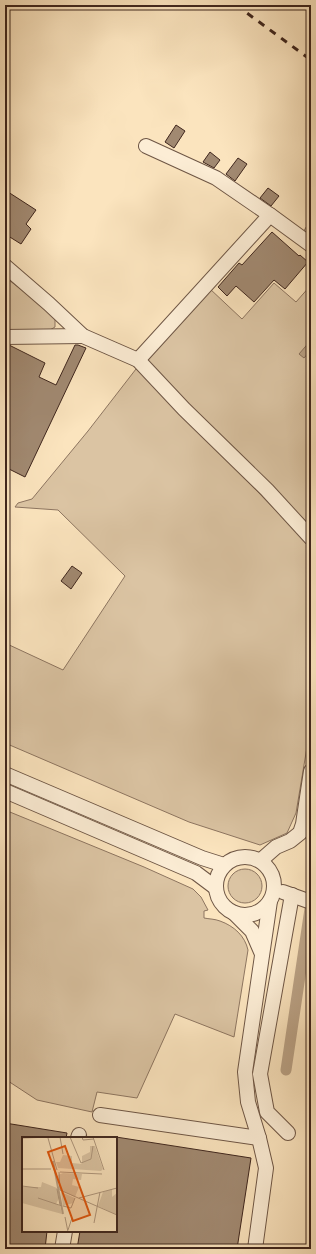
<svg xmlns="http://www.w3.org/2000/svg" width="316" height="1254" font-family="'EB Garamond',serif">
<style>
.green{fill:#dbc4a3;stroke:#8d7560}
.water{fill:#bba387;stroke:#89715d}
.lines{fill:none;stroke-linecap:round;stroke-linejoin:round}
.canal{stroke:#bba387;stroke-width:11}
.building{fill:#a18971;stroke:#3f261d}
.minor-casing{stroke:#6e5645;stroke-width:16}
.minor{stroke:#fcedd5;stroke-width:14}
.rail{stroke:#3f261d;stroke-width:3;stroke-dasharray:7 7;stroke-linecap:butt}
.inset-river{fill:none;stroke:#bba387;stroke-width:2}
.inset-road{fill:none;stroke:#b0987e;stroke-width:1}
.view{fill:#e0560d;fill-opacity:0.15;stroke:#e0560d;stroke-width:2}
.inset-edge{fill:none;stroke:#3f261d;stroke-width:2}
</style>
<rect width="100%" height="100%" fill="#fbe4be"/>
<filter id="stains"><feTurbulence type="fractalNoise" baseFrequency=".005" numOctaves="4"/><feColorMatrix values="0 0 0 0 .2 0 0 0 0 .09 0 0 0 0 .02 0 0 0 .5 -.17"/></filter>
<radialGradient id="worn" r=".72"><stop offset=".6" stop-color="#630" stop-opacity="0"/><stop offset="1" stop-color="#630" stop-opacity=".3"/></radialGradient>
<g class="green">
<path d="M311,219V240L302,234Z"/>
<path d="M5,277L48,310L55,318V327L48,331H5Z"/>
<path d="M274,283L296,302L311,285V526L144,361L209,288L242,319Z"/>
<path d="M136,369L179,410L311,547V723L296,813L287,833L260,845L189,822L5,743V643L63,670L125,576L58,510L15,507L18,503L32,499L88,431Z"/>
<path d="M5,810L144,867L193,889L201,897L208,910L204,911V918C209,919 215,919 220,921C234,926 245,936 248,950L234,1037L175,1014L137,1098L97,1092L92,1112L37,1100L5,1079Z"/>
<circle cx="245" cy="886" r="17"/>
</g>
<path class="water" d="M311,340V350L304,358L299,354Z"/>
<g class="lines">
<path class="canal" d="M286,1070L311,902"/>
</g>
<g class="building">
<path d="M176,125L185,131L174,148L165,142Z"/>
<path d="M210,152L220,160L214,168L203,162Z"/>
<path d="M238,158L247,164L235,181L226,174Z"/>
<path d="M268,188L279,196L271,206L260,198Z"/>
<path d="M5,190L36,210L26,224L31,229L21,244L5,234Z"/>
<path d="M272,232L299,256L300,255L308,262L285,289L274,280L254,302L236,286L227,296L218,287L239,263L242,265Z"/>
<path d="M5,345H9L45,363L39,377L56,385L75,345H78L86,348L25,477L5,467Z"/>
<path d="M72,566L82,573L71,589L61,581Z"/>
<path d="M5,1123L67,1133L66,1138H23V1231H47L45,1249H5Z"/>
<path d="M116,1137L251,1158L237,1249H77L80,1231H116Z"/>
</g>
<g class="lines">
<g class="minor-casing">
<g id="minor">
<path d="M146,146L216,178L270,215"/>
<path d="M5,266L49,304L83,336L138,360L184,409L267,490L311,538"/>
<path d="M5,337L83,336"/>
<path d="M138,360L270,215L311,245"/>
<path d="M5,774L202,858L224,865"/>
<path d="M5,791L196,873L216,888"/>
<circle cx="245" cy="886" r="29"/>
<path d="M260,861L276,847L290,841L300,833L303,824L311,771"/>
<path d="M283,892L311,902"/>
<path d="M234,913L252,931L262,954"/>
<path d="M100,1115L259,1138"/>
<path d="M288,1133L267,1112L260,1074L292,895"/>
<path d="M78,1138L79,1135"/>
<path d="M62,1249L65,1231"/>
<path d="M255,1249L266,1168L259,1138L248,1102L245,1072L270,901"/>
</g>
</g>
<use href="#minor" class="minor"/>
<path class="rail" d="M236,5L311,60"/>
</g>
<g transform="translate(22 1137)">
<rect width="95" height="95" fill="#fbe4be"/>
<path d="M68,9H73L81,32L79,34L36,31L34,25H38L41,18L50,19V26L60,27V19L68,15ZM41,36L60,37L59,43L51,42L50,48L57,50L53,60L38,53L36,38ZM20,45L35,51L37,61L34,67L38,69L40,77L0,66V50H19ZM90,52V60L95,56V78L76,69L81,55ZM39,55L53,61L51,66L41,69Z" fill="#dbc4a3"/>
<path class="inset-river" d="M31,24L41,77"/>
<path class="inset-road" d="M38,0L41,17M48,0L59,26L69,22L71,9M60,0L61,3L72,2M71,0L82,33M0,1L30,0M26,1L35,33M0,32H29M37,35L38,53L95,78M38,35L80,37M0,49L16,51M35,52L38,68M16,61L40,69M57,61L95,51M41,69L49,71L53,61M43,80L46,95M72,86L78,55M46,93L50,81"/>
<path class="view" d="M43,9L68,78L51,84L26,15Z"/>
<rect width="95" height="95" class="inset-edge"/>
</g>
<rect width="316" height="1254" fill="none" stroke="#fbe4be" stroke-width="20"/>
<rect x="6" y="6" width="304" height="1242" fill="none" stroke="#3f261d" stroke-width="2"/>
<rect x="10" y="10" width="296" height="1234" fill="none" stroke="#3f261d"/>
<rect width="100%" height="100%" filter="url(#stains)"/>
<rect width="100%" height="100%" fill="url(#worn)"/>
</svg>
